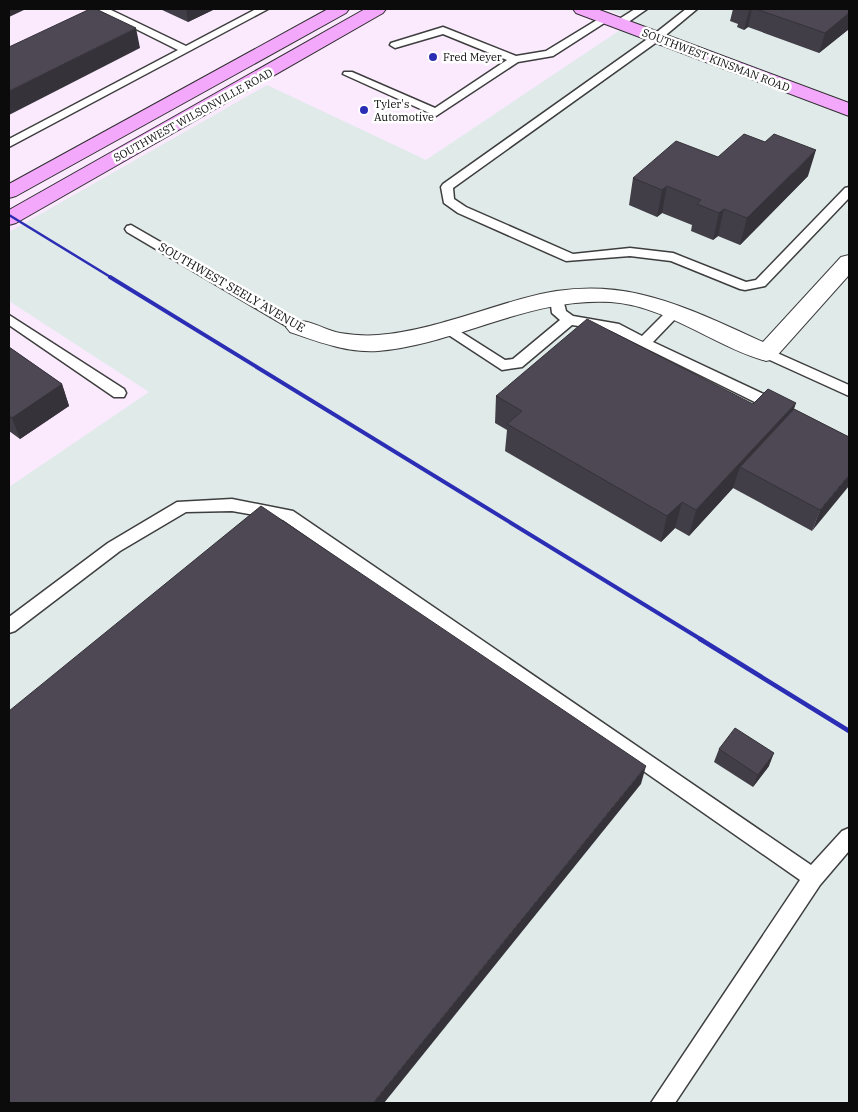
<svg xmlns="http://www.w3.org/2000/svg" width="858" height="1112" font-family="'IBM Plex Serif',serif">
<style>
.industrial{fill:#dfeae9}
.lines{fill:none;stroke-linecap:round;stroke-linejoin:round}
.lane-casing{stroke:#3e3e3e;stroke-width:3}
.street-casing{stroke:#3e3e3e;stroke-width:2}
.secondary-casing{stroke:#2d2d2d;stroke-width:2}
.lane{fill:#fff;fill-rule:evenodd}
.street{fill:#fff;fill-rule:evenodd}
.secondary{fill:#f4a8fb;fill-rule:evenodd}
.rail-far2{stroke:#2b2eb4;stroke-width:2.5}
.rail-far1{stroke:#2b2eb4;stroke-width:4}
.rail{stroke:#2b2eb4;stroke-width:4.5}
.wall{fill:#423e47}
.shaded-wall{fill:#36323a}
.building{fill:#4d4853;stroke:#36323a}
.poi-dot{fill:#2b2eb4;stroke:#fff;stroke-width:2}
.labels{text-anchor:middle;dominant-baseline:central;stroke-width:5;stroke-linejoin:round;paint-order:stroke}
.far-poi-label{font-size:11px;fill:#0b0b0b;stroke:#fff;text-anchor:start}
.far-street-label{font-size:11px;fill:#0b0b0b;stroke:#fff}
.street-label{font-size:12px;fill:#0b0b0b;stroke:#fff}
</style>
<rect width="100%" height="100%" fill="#fbeafe"/>
<path class="industrial" d="M605,9H849V1103H9V487L149,392L9,301V232L267,85L426,160L635,20Z"/>
<g class="lines">
<g class="lane-casing">
<g id="lane">
<path d="M96,9H109L186,46L256,9H268L9,147V139L178,50Z"/>
<path d="M635,9H647L624,25H616V21Z"/>
<path d="M686,9H697L661,39L453,188L454,199L466,207L573,254L630,248L673,253L746,282L756,280L845,188L849,187V198L765,286L745,290L740,289L671,261L630,256L566,261L458,213L444,203L441,187L443,184L653,35Z"/>
<path d="M605,15L609,16V20L553,56L518,62L436,116L343,74L344,72H352L435,108L507,60L443,34L395,48L390,45L391,43L443,27L516,56L546,51Z"/>
<path d="M131,225L303,324L305,327L298,332L293,330L127,232L125,229L127,226Z"/>
<path d="M557,294L562,295L566,311L573,316L619,324L642,336L668,310H678L680,313L678,316L653,342L785,404L787,408L785,412H775L611,331L572,325L522,367L502,370L441,330L443,327H453L505,360L513,359L560,320L552,313L550,298Z"/>
<path d="M9,315L124,389L126,393L124,397H114L9,325Z"/>
<path d="M766,348L849,385V396L761,356L759,353Z"/>
<path d="M232,499L293,511L811,865L842,831L849,828V851L820,885L675,1103H651L800,880L283,520L232,511L186,512L120,551L15,631L9,633V617L108,543L177,502Z"/>
</g>
</g>
<g class="street-casing">
<path id="street" d="M849,255V275L774,359L766,361C713,346 667,306 611,302C529,297 458,344 378,351C347,353 319,342 290,332L286,327L290,322C307,317 323,330 340,333C352,335 366,336 378,335C427,331 474,312 521,299C616,271 677,303 763,342L841,257Z"/>
</g>
<g class="secondary-casing">
<g id="secondary">
<path d="M328,9H349L346,13L16,196L9,198V184Z"/>
<path d="M365,9H386L383,13L16,223L9,225V210Z"/>
<path d="M573,9H597L849,103V116L576,13Z"/>
</g>
</g>
<use href="#lane" class="lane"/>
<use href="#street" class="street"/>
<use href="#secondary" class="secondary"/>
<path class="rail-far2" d="M9,215L112,278"/>
<path class="rail-far1" d="M110,277L702,640"/>
<path class="rail" d="M700,639L849,731"/>
</g>
<g class="wall">
<path d="M160,9H215L188,22Z"/>
<path d="M733,9H849V29L819,53L748,27L744,30L737,27L738,24L730,21Z"/>
<path d="M718,157L808,176L740,245L718,236L713,240L691,231L692,225L662,213L657,217L629,205L633,178Z"/>
<path d="M9,347L62,384L69,406L20,439L9,431Z"/>
<path d="M496,396L753,404L794,409L849,437L812,531L733,488L689,536L675,528L661,542L505,451L507,430L495,423Z"/>
<path d="M719,749L769,766L753,787L714,762Z"/>
</g>
<g class="shaded-wall">
<path d="M9,9H26L9,17Z"/>
<path d="M186,9H215L188,22Z"/>
<path d="M750,9H752L748,27L744,30L749,10Z"/>
<path d="M849,13V29L819,53L825,33Z"/>
<path d="M136,28L140,48L9,115V91Z"/>
<path d="M816,150L808,176L740,245L747,218Z"/>
<path d="M667,186L662,213L657,217L662,190Z"/>
<path d="M724,209L718,236L713,240L719,213Z"/>
<path d="M62,384L69,406L20,439L12,418Z"/>
<path d="M796,403L787,430L740,467L733,488L689,536L696,510Z"/>
<path d="M849,475V486L812,531L820,510Z"/>
<path d="M682,502L675,528L661,542L667,516Z"/>
<path d="M774,753L769,766L753,787L758,775Z"/>
<path d="M646,766L641,784L384,1103H373Z"/>
</g>
<g class="building">
<path d="M90,9H96L136,28L9,91V47Z"/>
<path d="M756,9H849V13L825,33Z"/>
<path d="M744,134L765,142L774,134L816,150L747,218L724,209L719,213L697,204L701,200L667,186L662,190L633,178L676,141L718,157Z"/>
<path d="M587,319L753,404L768,389L796,403L696,510L682,502L667,516L507,424L522,411L496,396Z"/>
<path d="M9,347L62,384L12,418L9,416Z"/>
<path d="M794,409L849,437V475L820,510L740,467Z"/>
<path d="M261,506L646,766L373,1103H9V711Z"/>
<path d="M735,728L774,753L758,775L719,749Z"/>
</g>
<g class="poi-dot">
<circle cx="433" cy="57" r="5"/>
<circle cx="364" cy="110" r="5"/>
</g>
<g class="labels">
<g class="far-poi-label">
<text x="443" y="57">Fred Meyer</text>
<text x="374" y="104">Tyler's<tspan x="374" dy="13">Automotive</tspan></text>
</g>
<g class="far-street-label">
<text transform="translate(716 60) rotate(21)">SOUTHWEST KINSMAN ROAD</text>
<text transform="translate(193 115) rotate(-29)">SOUTHWEST WILSONVILLE ROAD</text>
</g>
<g class="street-label">
<text transform="translate(232 287) rotate(30)">SOUTHWEST SEELY AVENUE</text>
</g>
</g>
<rect width="858" height="1112" fill="none" stroke="#0b0b0b" stroke-width="20"/>
</svg>
